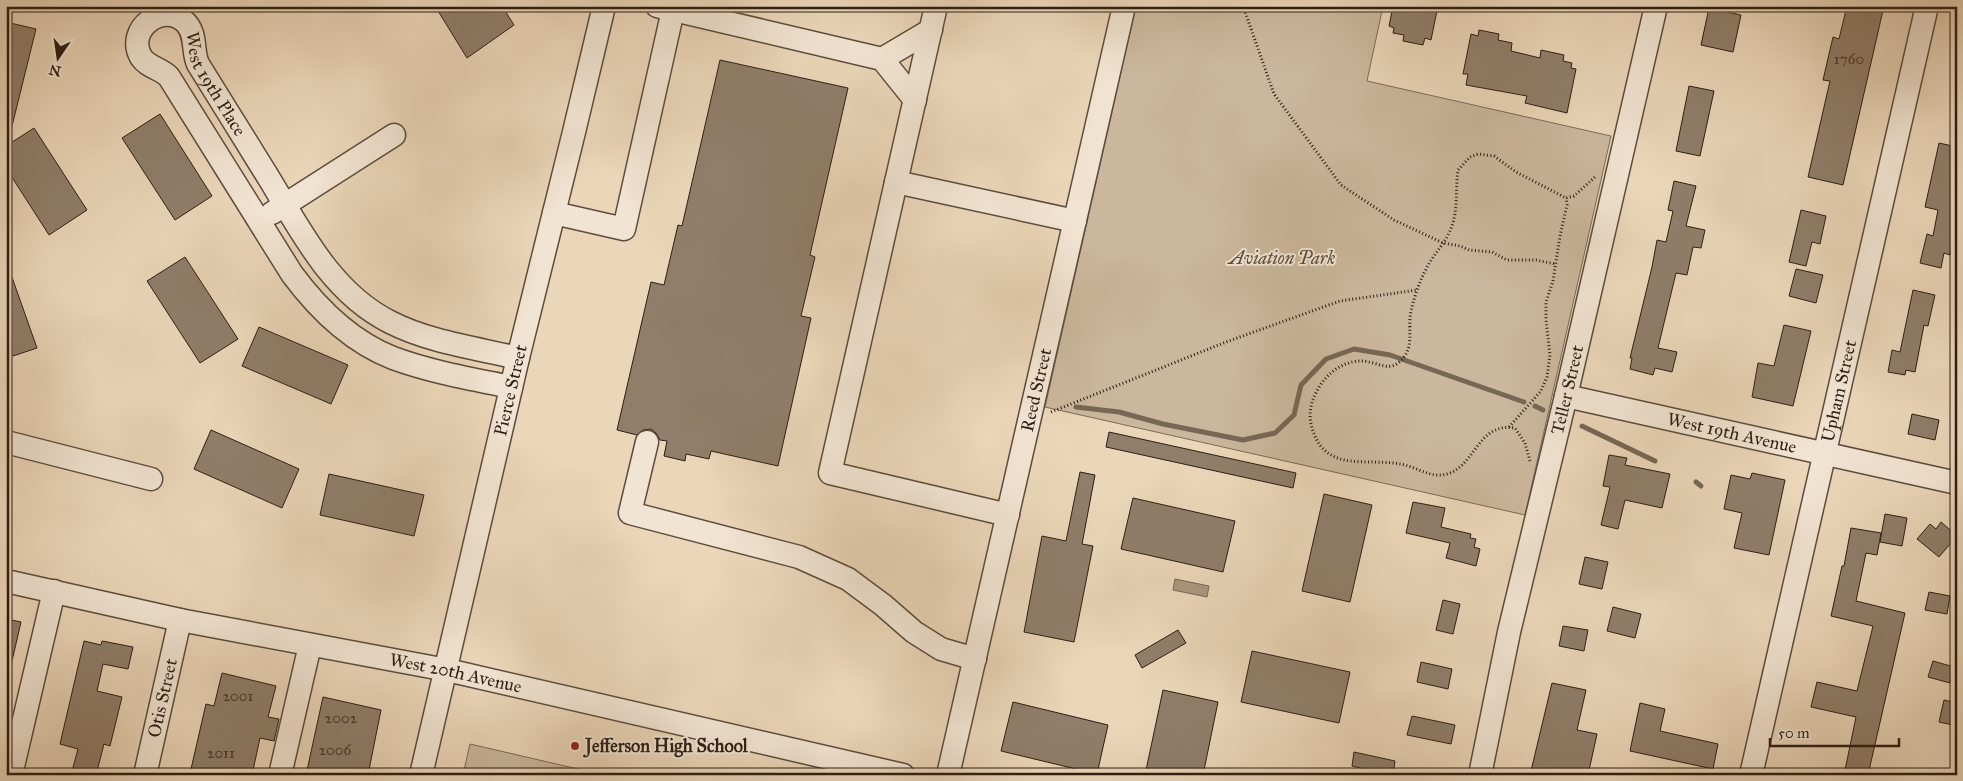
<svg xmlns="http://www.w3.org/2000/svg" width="1963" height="781" font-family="'IM FELL Great Primer',serif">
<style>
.green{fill:#cbb79d;stroke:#7c6a58}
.water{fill:#aa9781;stroke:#786755}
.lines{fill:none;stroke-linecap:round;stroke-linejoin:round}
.stream{stroke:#786755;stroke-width:5}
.building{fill:#907e6a;stroke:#2d1e14}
.minor-casing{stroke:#5c4c3d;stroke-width:25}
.path{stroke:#2d1e14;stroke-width:3;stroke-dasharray:1 2.5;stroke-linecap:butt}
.minor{stroke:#f2e4d2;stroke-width:22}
.poi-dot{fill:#8f2418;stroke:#f2e4d2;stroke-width:2}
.labels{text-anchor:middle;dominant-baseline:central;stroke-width:4;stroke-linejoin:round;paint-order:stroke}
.number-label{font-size:15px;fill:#46362a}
.street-label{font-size:18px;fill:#2d1e14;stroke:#f2e4d2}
.park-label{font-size:18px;font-style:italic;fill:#5c4c3d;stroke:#f2e4d2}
.poi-label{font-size:18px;font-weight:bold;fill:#2d1e14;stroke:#f2e4d2;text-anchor:start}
</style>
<rect width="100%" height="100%" fill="#ebd6b9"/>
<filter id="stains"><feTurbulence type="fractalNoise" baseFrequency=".004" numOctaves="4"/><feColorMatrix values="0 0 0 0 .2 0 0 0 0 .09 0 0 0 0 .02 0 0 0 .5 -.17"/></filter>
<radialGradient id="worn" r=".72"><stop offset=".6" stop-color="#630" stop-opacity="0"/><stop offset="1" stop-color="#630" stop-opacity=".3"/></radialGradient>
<g class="green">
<path d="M1136,6H1383L1367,81L1611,136L1525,515L1045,407Z"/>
<path d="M470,744L604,775H463Z"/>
</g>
<path class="water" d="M1175,579L1209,586L1207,597L1173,590Z"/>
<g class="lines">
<g class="stream">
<path d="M1535,406L1543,410"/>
<path d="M1076,407L1119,412L1163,424L1243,440L1275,433L1294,415L1301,385L1326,359L1354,349L1390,355L1524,402"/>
<path d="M1582,426L1655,461"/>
<path d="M1696,482L1701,486"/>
</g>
</g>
<g class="building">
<path d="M435,6H502L514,25L467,58Z"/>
<path d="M1393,6H1438L1431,40L1425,38L1423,45L1403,41L1404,35L1393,33L1394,28L1389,26Z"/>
<path d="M1847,6H1884L1843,185L1808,177L1830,81L1823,80L1833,37L1839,39Z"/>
<path d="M1709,8L1741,15L1733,52L1701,45Z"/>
<path d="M6,22L36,29L11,130H6Z"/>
<path d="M1479,30L1499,34L1498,40L1512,43L1511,51L1540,58L1541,50L1564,55L1563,61L1572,63L1571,68L1576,69L1567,113L1525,103L1527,96L1466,85L1468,74H1463L1471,34L1478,36Z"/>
<path d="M720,60L848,88L810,255L815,257L801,316L811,318L778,466L711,451L709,459L686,454L685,461L664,456L667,441L660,440L656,433L651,429L643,430L637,435L617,430L651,282L664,285L678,225L682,226Z"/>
<path d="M1689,86L1714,91L1700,156L1676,151Z"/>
<path d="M160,114L212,196L175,220L122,138Z"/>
<path d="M34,128L87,210L49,235L6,168V146Z"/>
<path d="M1939,143L1957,147V224L1950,255L1944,253L1941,268L1920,263L1927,234L1933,236L1938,210L1925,207Z"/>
<path d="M1674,181L1696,186L1686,226L1705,230L1701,248L1693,247L1687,275L1676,273L1658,348L1677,352L1672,372L1655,368L1653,375L1630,369L1632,358H1630L1652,267L1657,240L1666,242L1673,211L1668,210Z"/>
<path d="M1801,210L1826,216L1820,244L1812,242L1806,266L1789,262Z"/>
<path d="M185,257L238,339L200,363L147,281Z"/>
<path d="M6,266H8L37,348L13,356L6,338Z"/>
<path d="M1796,269L1823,275L1816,303L1789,296Z"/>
<path d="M1913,290L1935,295L1928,326L1924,325L1915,372L1906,370L1905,375L1888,372L1892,350L1900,352Z"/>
<path d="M1784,325L1811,331L1793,406L1752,397L1758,363L1774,366Z"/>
<path d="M259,327L348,365L331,404L242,366Z"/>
<path d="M1912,414L1939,420L1935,440L1908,434Z"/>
<path d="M211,430L299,469L282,508L194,469Z"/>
<path d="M1109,432L1296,473L1293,488L1106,447Z"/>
<path d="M1609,455L1627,458L1625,465L1670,474L1662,508L1625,500L1618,529L1601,525L1610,487L1603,486Z"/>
<path d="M1080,472L1095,475L1082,544L1093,546L1074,642L1024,632L1042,536L1066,541Z"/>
<path d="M1752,473L1785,480L1769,555L1734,548L1742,513L1724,509L1731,475L1750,479Z"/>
<path d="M329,474L424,495L414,536L320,515Z"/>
<path d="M1324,494L1372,505L1350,602L1302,591Z"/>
<path d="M1133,498L1235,521L1223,572L1121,549Z"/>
<path d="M1413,502L1445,508L1441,527L1471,534L1470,538L1476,539L1474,547L1480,549L1476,566L1446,558L1450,543L1406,533Z"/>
<path d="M1885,514L1907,518L1902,546L1880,542Z"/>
<path d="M1941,522L1957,536L1939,557L1917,539L1930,524L1936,529Z"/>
<path d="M1851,528L1881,533L1877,555L1866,553L1856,601L1905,613L1868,775H1844L1856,717L1811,707L1817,682L1857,691L1873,626L1831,616L1842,566H1844Z"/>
<path d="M1585,557L1608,562L1602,589L1579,584Z"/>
<path d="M1929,592L1950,596L1947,614L1925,610Z"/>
<path d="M1443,600L1460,604L1453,634L1436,630Z"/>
<path d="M1613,607L1641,614L1635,638L1607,631Z"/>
<path d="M6,619L21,622L12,661L6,660Z"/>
<path d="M1563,626L1588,630L1584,651L1559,646Z"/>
<path d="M1178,630L1186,643L1142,668L1135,655Z"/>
<path d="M84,641L101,645L102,641L133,647L128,669L103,664L97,691L122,697L110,746L104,744L96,775H71L78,749L60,744Z"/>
<path d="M1252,651L1350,672L1339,723L1241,702Z"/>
<path d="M1933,661L1954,667L1950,683L1928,677Z"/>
<path d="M1421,662L1452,669L1448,689L1417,682Z"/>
<path d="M222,673L276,686L268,717L279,719L274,741L260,738L252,775H218L191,769L206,704L214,706Z"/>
<path d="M1552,683L1586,690L1577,730L1597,734L1588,775H1530Z"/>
<path d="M1163,690L1218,702L1203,775H1145Z"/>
<path d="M323,697L381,710L368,775H306Z"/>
<path d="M1944,700L1957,703V726L1939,722Z"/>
<path d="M1013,702L1108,725L1097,774L1001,751Z"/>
<path d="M1640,703L1665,709L1660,731L1718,744L1713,769L1630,751Z"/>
<path d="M1412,716L1455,725L1451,744L1407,735Z"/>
<path d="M1354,752L1395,761L1393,775L1377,771L1376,774L1360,771L1361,768L1352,766Z"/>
</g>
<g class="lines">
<g class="minor-casing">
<g id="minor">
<path d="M657,6L882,59L915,100"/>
<path d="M936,6L830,473L1008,515"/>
<path d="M882,59L931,30"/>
<path d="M896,182L1075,221"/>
<path d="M272,213L394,135"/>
<path d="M554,213L624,229L673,10"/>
<path id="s1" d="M511,387C472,379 431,372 393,358C352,342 318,309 292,274L169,77C161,68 148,68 141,57C125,29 164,0 186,23C197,35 192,51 198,64C222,103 246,141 270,180C302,233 332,293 390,322C429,342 476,348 518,358"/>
<path id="s2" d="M1566,396L1957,483"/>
<path d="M6,442L151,479"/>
<path d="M647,442L630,513L799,557L848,579L883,605L914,632L941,649L975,659"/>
<path id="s3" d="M6,581L180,620L447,670L903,775"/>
<path d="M11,775L54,591"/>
<path id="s4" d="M145,775L180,620"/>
<path d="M280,775L310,645"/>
<path id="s5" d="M421,775L518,358L574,132L604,6"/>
<path id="s6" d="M948,775L1124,6"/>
<path id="s7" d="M1480,775L1509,632L1566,396L1656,6"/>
<path id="s8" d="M1751,775L1927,6"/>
</g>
</g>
<g class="path">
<path d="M1243,6L1274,94L1341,185L1394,220L1443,243L1460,246L1469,250L1492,252L1507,260H1536L1555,264"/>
<path d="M1051,412L1226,342L1340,301L1417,290"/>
<path d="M1509,427L1541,391L1547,377L1550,355L1546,320V302L1553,281L1560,236L1567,205L1566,198"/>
<path d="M1530,461L1525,443L1515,428C1477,422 1476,466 1447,474C1431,479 1415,466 1400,464C1368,458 1329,472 1314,434C1308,419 1309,405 1317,391C1326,372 1348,357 1369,362C1379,364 1389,370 1398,363C1416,349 1407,331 1411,311C1415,294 1421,277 1430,262C1436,252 1444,244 1449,233C1459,213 1455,192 1458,170L1470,157L1478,154L1494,156L1516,172L1566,198L1574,196L1596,176"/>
</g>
<use href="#minor" class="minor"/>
</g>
<circle class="poi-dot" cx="575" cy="746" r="5"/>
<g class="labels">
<g class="number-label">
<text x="1849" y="59">1760</text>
<text x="238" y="696">2001</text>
<text x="341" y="718">2002</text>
<text x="335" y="750">2006</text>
<text x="221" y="753">2011</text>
</g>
<g class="street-label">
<text stroke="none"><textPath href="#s1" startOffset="671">West 19th Place</textPath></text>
<text stroke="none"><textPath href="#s5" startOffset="395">Pierce Street</textPath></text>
<text stroke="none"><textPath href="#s7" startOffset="395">Teller Street</textPath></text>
<text stroke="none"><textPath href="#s6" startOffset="395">Reed Street</textPath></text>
<text stroke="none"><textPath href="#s8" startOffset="394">Upham Street</textPath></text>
<text stroke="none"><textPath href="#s2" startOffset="170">West 19th Avenue</textPath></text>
<text stroke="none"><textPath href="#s3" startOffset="459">West 20th Avenue</textPath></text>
<text stroke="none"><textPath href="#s4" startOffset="79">Otis Street</textPath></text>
</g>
<g class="park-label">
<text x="1282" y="258">Aviation Park</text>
</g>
<g class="poi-label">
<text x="585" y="746">Jefferson High School</text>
</g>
</g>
<rect width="1963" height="781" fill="none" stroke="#ebd6b9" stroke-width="25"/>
<rect x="8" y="8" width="1948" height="766" fill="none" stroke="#2d1e14" stroke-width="2.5"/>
<rect x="12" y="12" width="1938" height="756" fill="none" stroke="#2d1e14"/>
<g transform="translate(58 58) rotate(193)" stroke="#f2e4d2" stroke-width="4" paint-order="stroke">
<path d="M0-4L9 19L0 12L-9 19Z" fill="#2d1e14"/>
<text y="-8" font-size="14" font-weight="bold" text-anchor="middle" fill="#2d1e14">N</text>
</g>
<path d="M1770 738v8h129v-8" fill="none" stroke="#2d1e14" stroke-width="2.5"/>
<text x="1778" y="738" font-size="15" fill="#2d1e14" stroke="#f2e4d2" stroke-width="4" paint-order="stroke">50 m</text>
<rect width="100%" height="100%" filter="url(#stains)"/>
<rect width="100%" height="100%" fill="url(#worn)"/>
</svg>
